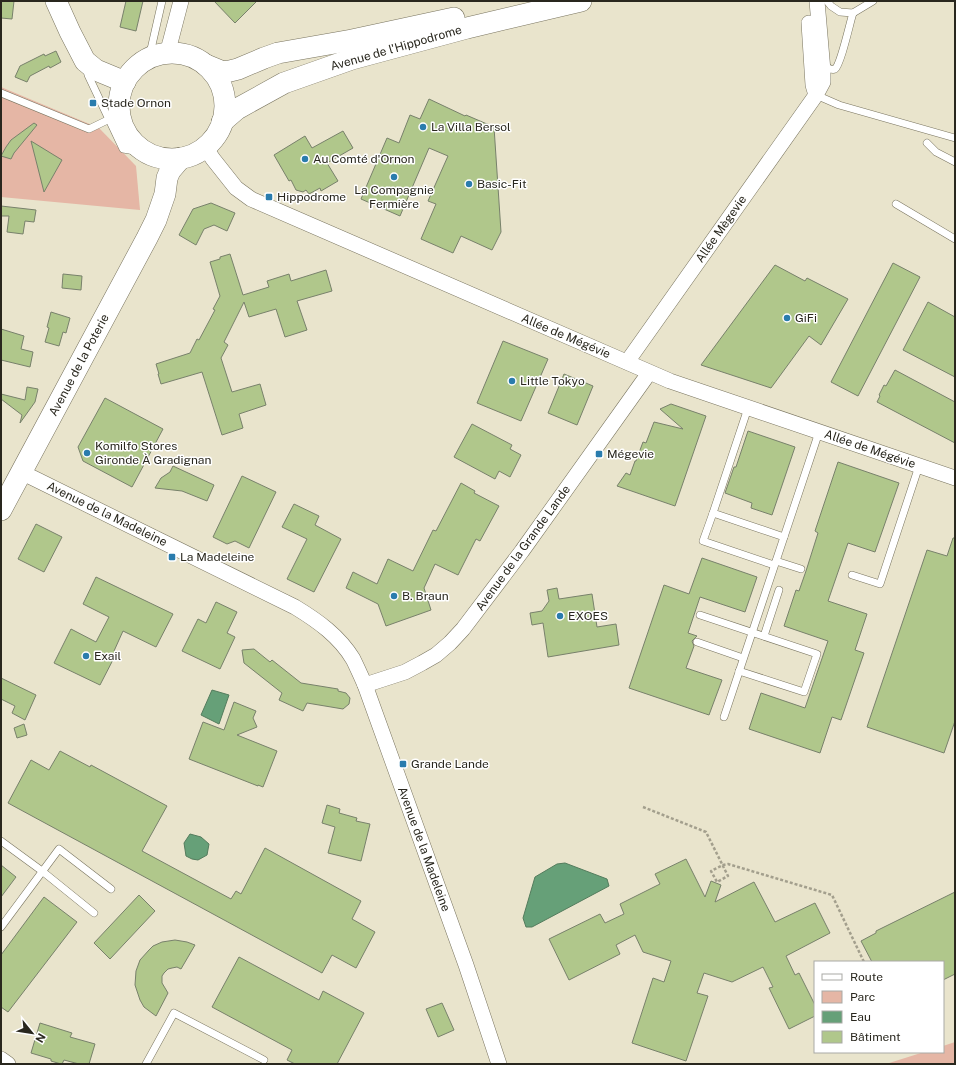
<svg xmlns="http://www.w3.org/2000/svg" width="956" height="1065" font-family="'Public Sans',sans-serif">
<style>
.green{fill:#e5b6a5}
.water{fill:#66a078;stroke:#547c5d}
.building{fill:#b0c78b;stroke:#78816b}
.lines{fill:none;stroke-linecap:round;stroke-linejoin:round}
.lane-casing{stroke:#79745f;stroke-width:8}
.street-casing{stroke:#79745f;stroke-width:16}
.secondary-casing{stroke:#79745f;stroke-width:22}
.path{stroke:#a39f8d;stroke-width:2.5;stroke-dasharray:3 2;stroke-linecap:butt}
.lane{stroke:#fff;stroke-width:7}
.street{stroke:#fff;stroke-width:15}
.secondary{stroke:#fff;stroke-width:21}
.poi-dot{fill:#2a7cad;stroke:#fff;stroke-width:1.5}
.labels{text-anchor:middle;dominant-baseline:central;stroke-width:3;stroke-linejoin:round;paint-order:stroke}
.street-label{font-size:12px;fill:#29271e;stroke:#fff}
.poi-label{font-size:12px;fill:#29271e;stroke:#fff;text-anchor:start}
</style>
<rect width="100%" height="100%" fill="#e9e4cc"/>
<g class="green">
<path d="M1,87L99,128L136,166L140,210L1,197Z"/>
<path d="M955,1042V1064H886L924,1052H943V1046Z"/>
</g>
<g class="water">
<path d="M212,690L229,695L219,724L201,715Z"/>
<path d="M190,834L201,837L209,844L207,855L198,860L192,859L186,856L184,843Z"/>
<path d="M565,863L607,879L609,886L532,927H526L523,918L535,877L557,864Z"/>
</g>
<g class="building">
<path d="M1,1H14L12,19L1,18Z"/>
<path d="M126,1H143L136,31L120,27Z"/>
<path d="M214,1H257L235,23Z"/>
<path d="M56,51L61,62L50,68L49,66L30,76L27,82L15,77L20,66L44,54L45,56Z"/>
<path d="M429,99L465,116L466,115L494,127L501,232L492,250L461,236L453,253L421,239L436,204L428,201L448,156L429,148L400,216L361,199L387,138L399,143L410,115L420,119Z"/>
<path d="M34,123L37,125L14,153L11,159L1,156L6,147L11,140Z"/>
<path d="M343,131L353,148L327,163L338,181L321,191L320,188L309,194L306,190L303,192L296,190L291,180L289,181L274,155L305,136L312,148Z"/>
<path d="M31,141L62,160L44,192Z"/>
<path d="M211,203L235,213L227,231L214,225L204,229L196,245L179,235L193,209Z"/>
<path d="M1,206L36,210L34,222L25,221L23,234L7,232L9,216H1Z"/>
<path d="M230,254L243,295L269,287L267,281L289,274L291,281L326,270L332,291L297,301L307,330L285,337L276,309L249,317L244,302L224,342L228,345L221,358L232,392L260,384L266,405L239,414L243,428L222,435L202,372L161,384L158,374H159L156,364L190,353L197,339L199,340L215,310L213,309L220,296L210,262L220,259V257Z"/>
<path d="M893,263L920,277L858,396L831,382Z"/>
<path d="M775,265L805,281L807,278L848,299L821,345L809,336L771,388L701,365Z"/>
<path d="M63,274L82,276L81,290L62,288Z"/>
<path d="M928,302L955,317V377L903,350Z"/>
<path d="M51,312L70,318L66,333L63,332L59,346L45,342L49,328L47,327Z"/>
<path d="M1,329L24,336L21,349L33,352L30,367L1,360Z"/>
<path d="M503,341L548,359L521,421L477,403Z"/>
<path d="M895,370L955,402V443L877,402L880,396L879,395L884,385L886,386Z"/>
<path d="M564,374L593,386L577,425L548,413Z"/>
<path d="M27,387L38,389L35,402L20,423L22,415L1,399V394L25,400Z"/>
<path d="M105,398L163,429L132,487L83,461L78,447Z"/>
<path d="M671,404L706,416L675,506L617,486L626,473L630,475L635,461H636L643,442L646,443L654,422L683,429L660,409Z"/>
<path d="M472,424L512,445L510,449L521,455L510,477L499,471L495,479L454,457Z"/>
<path d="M748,431L795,447L772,515L751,508L752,503L725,493L734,467H736Z"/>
<path d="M838,462L899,483L875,552L848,543L828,601L867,614L855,650L864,653L841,720L832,717L820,753L749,729L761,693L805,708L828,641L784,626L796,590L799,591L806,571L818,533L815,531Z"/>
<path d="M173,466L214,485L207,501L182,491L155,488L161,478L170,472Z"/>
<path d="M242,476L276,492L249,548L235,541L227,544L213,537Z"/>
<path d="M461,483L475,491L474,493L499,506L480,541L476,539L458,575L435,564L424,588L431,610L386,626L378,604L346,588L353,572L377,584L388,559L413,571L433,530L436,531Z"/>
<path d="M294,504L319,516L315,525L341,539L314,592L287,579L307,539L282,527Z"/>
<path d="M36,524L62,537L44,572L18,559Z"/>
<path d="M953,538H955V721L944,753L867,727L927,550L947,556Z"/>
<path d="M702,558L757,577L745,612L700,597L688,633L697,636L692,641L694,646L686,668L722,680L709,715L629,688L664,585L689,594Z"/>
<path d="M96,577L173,614L156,647L123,631L114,651L117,652L100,685L54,663L71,629L96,642L109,617L83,604Z"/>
<path d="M557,588L559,599L592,594L597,627L616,624L619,645L548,657L543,623L532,625L530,613L542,611L549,601L547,590Z"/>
<path d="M216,602L237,612L227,633L235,637L220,669L182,651L198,619L206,623Z"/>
<path d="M254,649L270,662L272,660L301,683L338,689V691L346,693L350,698L349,704L343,709L307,703L303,711L279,700L282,693L244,663L242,650Z"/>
<path d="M1,678L36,695L25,720L12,713L15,706L1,699Z"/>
<path d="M234,702L256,711L253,718L257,727L237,735L277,751L263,787L258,785V786L189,759L203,722L224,730Z"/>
<path d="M24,724L27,735L17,738L14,728Z"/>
<path d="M60,751L90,767L91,765L167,806L142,851L231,899L236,891L241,894L265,848L361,901L352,919L375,932L356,968L332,955L322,973L8,803L31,760L49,770Z"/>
<path d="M327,805L340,809L339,813L357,818L356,821L370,824L361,861L328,853L335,827L322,823Z"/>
<path d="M686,859L705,897L711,881L721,885L715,902L754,882L775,922L815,903L830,933L786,956L795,975L799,973L815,1005V1016L789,1029L769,988L773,987L763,967L732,982L704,973L697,993L708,996L686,1061L632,1043L653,978L664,982L671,961L643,952L635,935L616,945L620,954L569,980L549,939L600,914L605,923L624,914L620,904L660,884L655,874Z"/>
<path d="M1,865L16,877L1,897Z"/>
<path d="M955,892V974L943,980V962H872L861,941L876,933V931Z"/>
<path d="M139,895L155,911L110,959L94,943Z"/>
<path d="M44,897L77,922L8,1012L1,1007V955Z"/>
<path d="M175,940L187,942L195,945L181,969L177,967L172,968L168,969L164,973L162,976V983L168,993L156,1016L144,1007L140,1000L135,985L136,971L140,960L149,950L153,946L162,942Z"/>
<path d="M239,957L319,1000L323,991L364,1013L337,1064H295L287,1060L292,1050L212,1007Z"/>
<path d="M442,1003L454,1030L438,1037L426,1009Z"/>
<path d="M40,1023L72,1033L70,1037L95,1044L89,1064H79L64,1060L62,1064H61L51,1061V1059L31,1053Z"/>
</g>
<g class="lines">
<g class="lane-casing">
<g id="lane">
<path d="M827,1L831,6L840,12L853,13L873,1"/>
<path d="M149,58L162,1"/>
<path d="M823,65C827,67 831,71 835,69C841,64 850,22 853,13"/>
<path d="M87,69L88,75L123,149L148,153"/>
<path d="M1,93L89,129L120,114"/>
<path d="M816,95L839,105L955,138"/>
<path d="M927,143L936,152L955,162"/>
<path d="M896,204L955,239"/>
<path d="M748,408L713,513L784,537"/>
<path d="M713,513L703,541L774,565"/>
<path d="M776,561L801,569"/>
<path d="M852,575L880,584L919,466"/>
<path d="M700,615L817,654L804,692L739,671"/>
<path d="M764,636L779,590"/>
<path d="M697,642L743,658"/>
<path d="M724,717L819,432"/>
<path d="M1,841L42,871L94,913"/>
<path d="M1,927L59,849L111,889"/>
<path d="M146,1064L174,1013L264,1060"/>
</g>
</g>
<g class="street-casing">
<g id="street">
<path d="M809,23L813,85L816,95"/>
<path d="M167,53L170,43L181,1"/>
<path d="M205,147L213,159L236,188L251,199L670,381L955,478"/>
<path d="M627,362L816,95L823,82V71L817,1"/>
<path d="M21,472L295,607C318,621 339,636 353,659C357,667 361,676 365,685L466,965L499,1064"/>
<path d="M365,685L405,672L422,663L436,655L450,643L463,629L522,551L649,373"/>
<path d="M1,1059L8,1064"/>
</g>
</g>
<g class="secondary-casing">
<g id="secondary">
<path d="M56,1L70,32L85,61L96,70L125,82"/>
<circle cx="172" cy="106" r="53"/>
<path d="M206,65L223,72L230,71L238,69L264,58L278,53L352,40L454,18"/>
<path d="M222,122L237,109L284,83L352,59L467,28L581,1"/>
<path d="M1,510L147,238L156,220L165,194L167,178L170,171L181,158"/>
</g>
</g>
<path class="path" d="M643,807L706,832L728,876L717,882L711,871L723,865L728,864L832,895L864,962"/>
<use href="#lane" class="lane"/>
<use href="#street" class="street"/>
<use href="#secondary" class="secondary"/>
</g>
<g class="poi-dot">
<rect x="89" y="99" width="8" height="8" rx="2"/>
<circle cx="423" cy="127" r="4"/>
<circle cx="305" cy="159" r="4"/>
<circle cx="394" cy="177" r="4"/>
<circle cx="469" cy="184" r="4"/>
<rect x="265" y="193" width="8" height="8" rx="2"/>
<circle cx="787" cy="318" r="4"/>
<circle cx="512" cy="381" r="4"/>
<circle cx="87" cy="453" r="4"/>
<rect x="595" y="450" width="8" height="8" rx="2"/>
<rect x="168" y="553" width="8" height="8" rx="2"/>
<circle cx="394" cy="596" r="4"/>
<circle cx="560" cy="616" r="4"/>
<circle cx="86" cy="656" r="4"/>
<rect x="399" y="760" width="8" height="8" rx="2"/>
</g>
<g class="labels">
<g class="street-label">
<text transform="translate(396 48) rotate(-16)">Avenue de l'Hippodrome</text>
<text transform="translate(721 229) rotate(-55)">Allée Mègevie</text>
<text transform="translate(566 336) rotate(23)">Allée de Mégévie</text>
<text transform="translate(79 365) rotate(-62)">Avenue de la Poterie</text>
<text transform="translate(870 449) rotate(19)">Allée de Mégévie</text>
<text transform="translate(107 514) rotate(26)">Avenue de la Madeleine</text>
<text transform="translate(523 548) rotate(-54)">Avenue de la Grande Lande</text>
<text transform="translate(424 849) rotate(70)">Avenue de la Madeleine</text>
</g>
<g class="poi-label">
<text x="101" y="103">Stade Ornon</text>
<text x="431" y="127">La Villa Bersol</text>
<text x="313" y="159">Au Comté d'Ornon</text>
<text x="477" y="184">Basic-Fit</text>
<text x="394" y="190" text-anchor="middle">La Compagnie<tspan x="394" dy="14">Fermière</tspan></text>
<text x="277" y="197">Hippodrome</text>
<text x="795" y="318">GiFi</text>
<text x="520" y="381">Little Tokyo</text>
<text x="95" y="446">Komilfo Stores<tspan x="95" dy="14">Gironde À Gradignan</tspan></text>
<text x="607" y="454">Mégevie</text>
<text x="180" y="557">La Madeleine</text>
<text x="402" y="596">B. Braun</text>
<text x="568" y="616">EXOES</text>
<text x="94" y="656">Exail</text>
<text x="411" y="764">Grande Lande</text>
</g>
</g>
<rect width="956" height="1065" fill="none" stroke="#29271e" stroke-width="4"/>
<rect x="814" y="961" width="130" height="92" fill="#ffffff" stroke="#a9a9a5"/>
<rect x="822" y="974" width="20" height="6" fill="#ffffff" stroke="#a9a9a5"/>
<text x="850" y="981" font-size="12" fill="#29271e">Route</text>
<rect x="822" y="991" width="20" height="12" fill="#e5b6a5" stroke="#a9a9a5"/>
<text x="850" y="1001" font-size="12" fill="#29271e">Parc</text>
<rect x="822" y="1011" width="20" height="12" fill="#66a078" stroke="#a9a9a5"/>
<text x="850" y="1021" font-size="12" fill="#29271e">Eau</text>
<rect x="822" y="1031" width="20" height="12" fill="#b0c78b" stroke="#a9a9a5"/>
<text x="850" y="1041" font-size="12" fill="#29271e">Bâtiment</text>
<g transform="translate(32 1033) rotate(120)" stroke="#ffffff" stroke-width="3" paint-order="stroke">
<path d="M0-3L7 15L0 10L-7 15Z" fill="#29271e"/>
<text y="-6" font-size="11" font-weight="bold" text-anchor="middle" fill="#29271e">N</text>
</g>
</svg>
